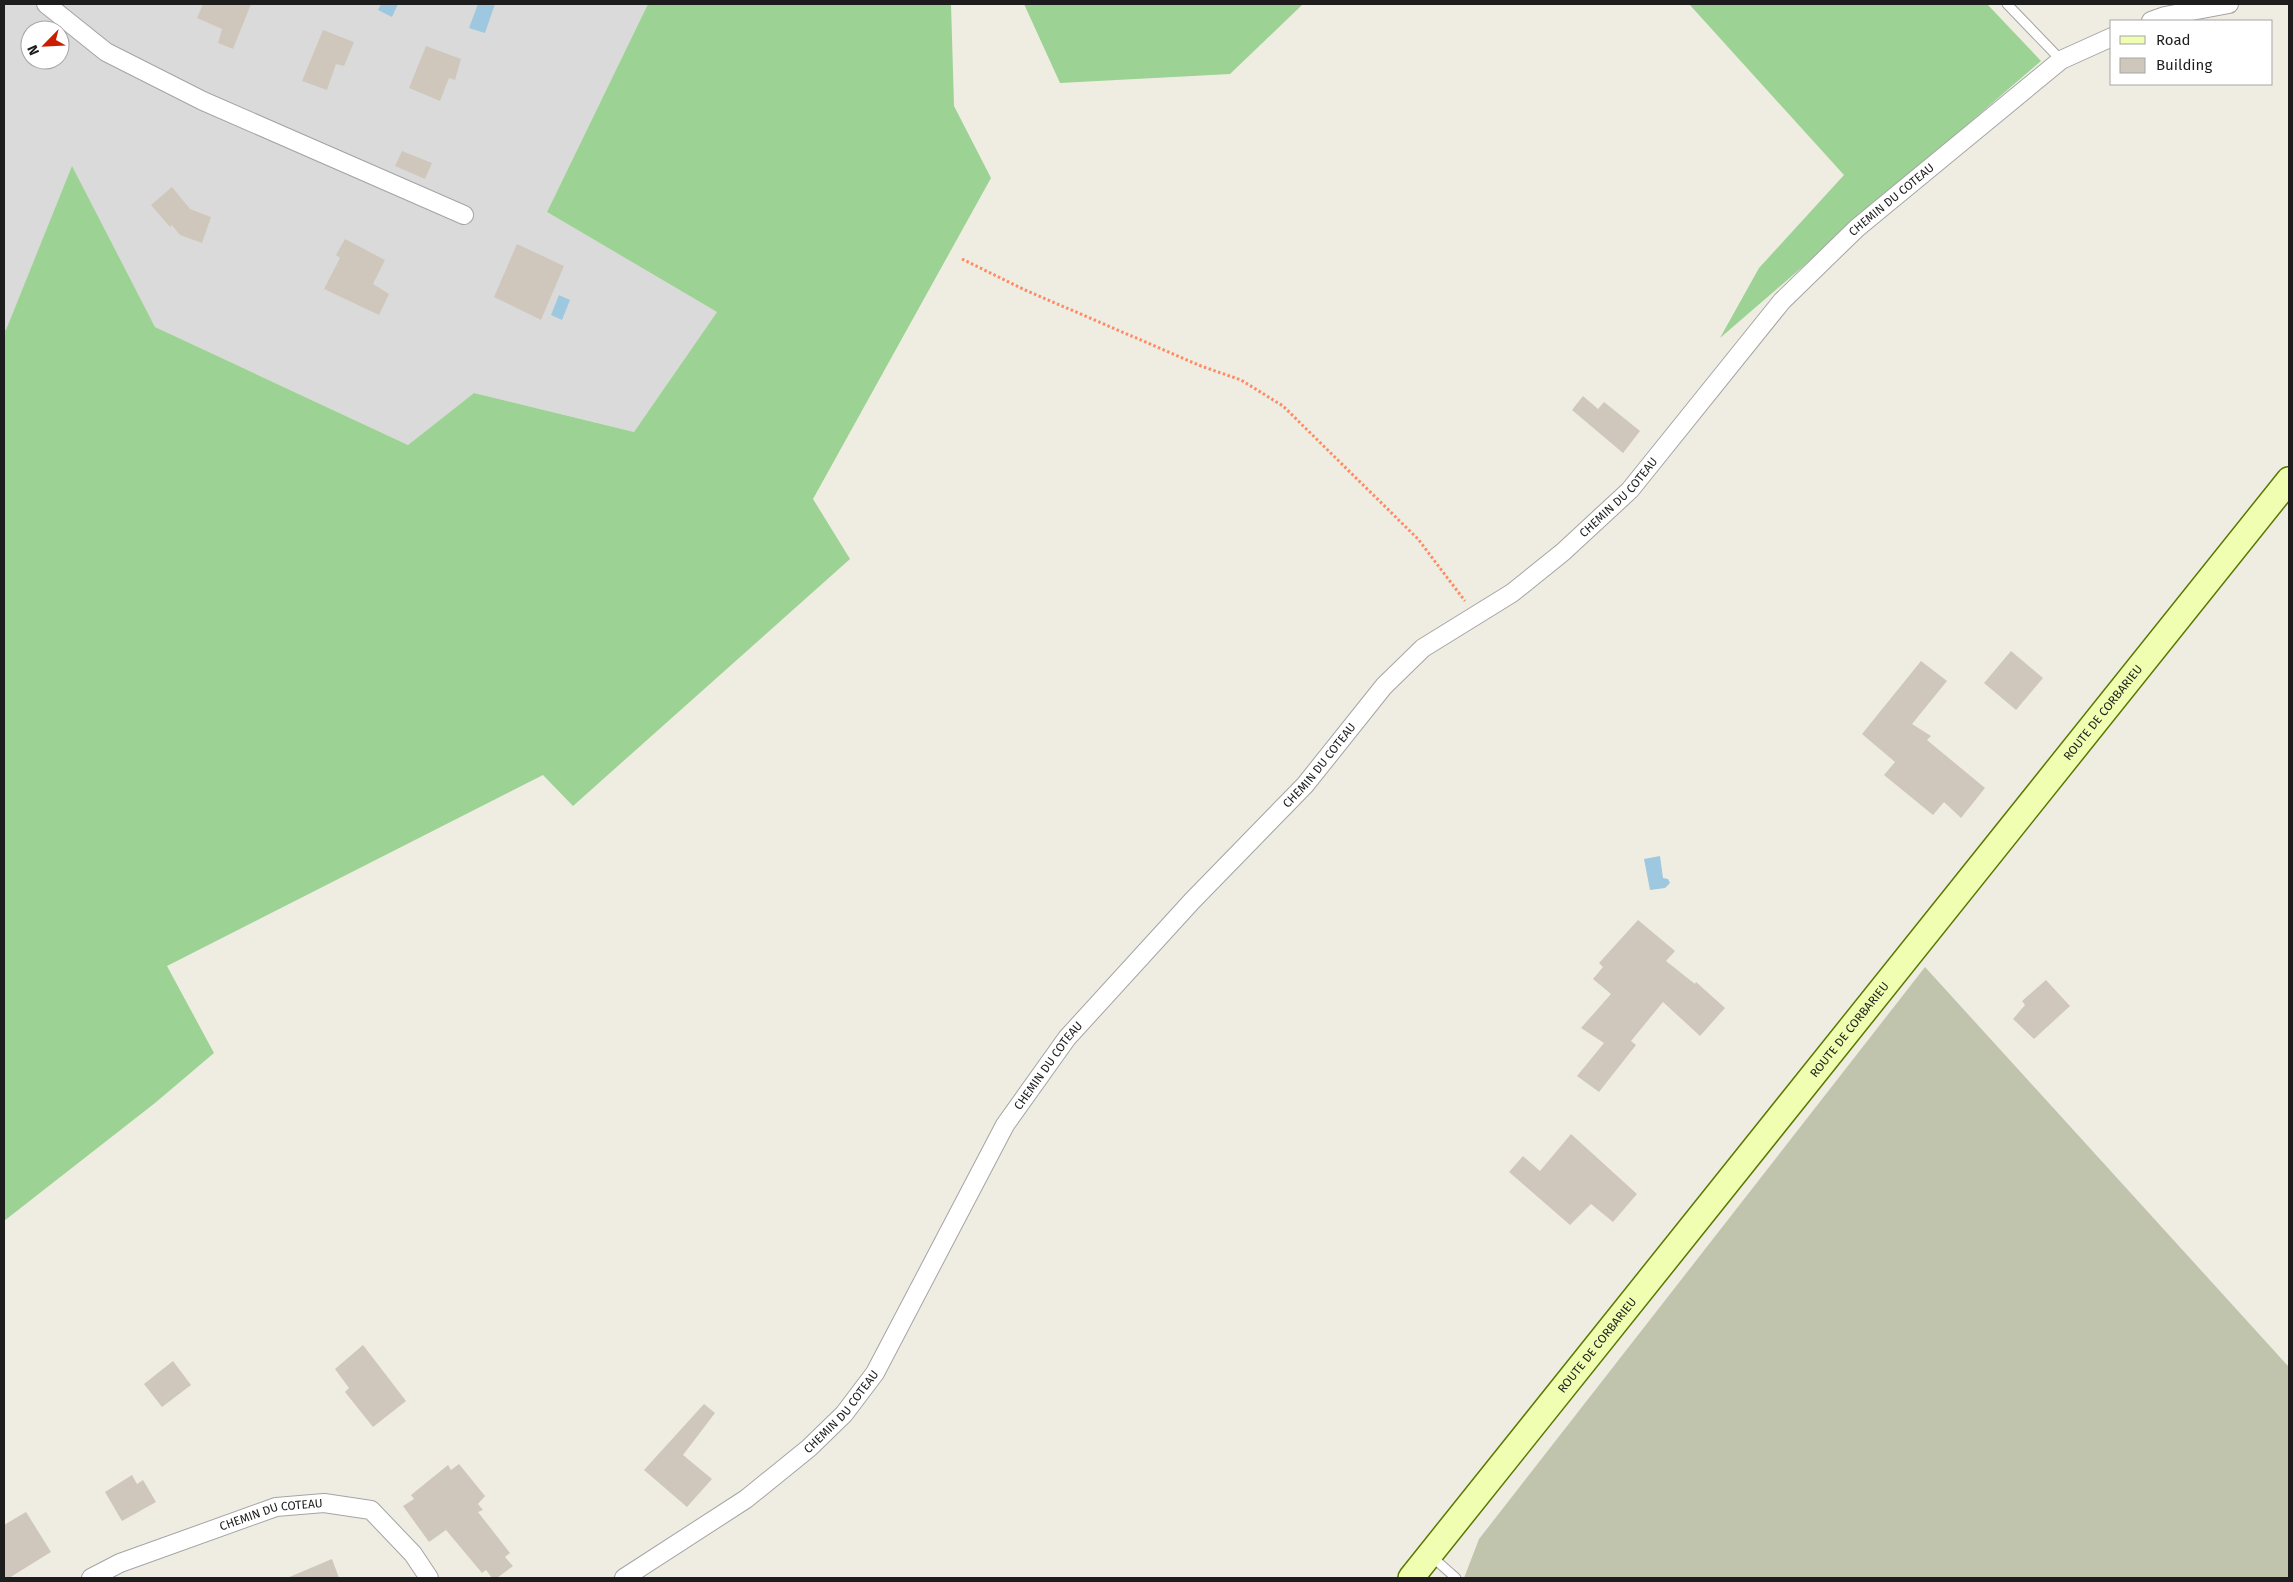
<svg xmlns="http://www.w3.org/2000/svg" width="2293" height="1582" font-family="'Fira Sans',sans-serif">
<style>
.residential{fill:#dbdada;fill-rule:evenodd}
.construction{fill:#c1c4ad}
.forest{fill:#9cd293}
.water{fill:#9ec8e0}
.building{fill:#cfc7bb}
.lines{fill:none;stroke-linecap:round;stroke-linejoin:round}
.service-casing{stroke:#a4a4a4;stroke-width:11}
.minor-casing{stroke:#a4a4a4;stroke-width:20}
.secondary-casing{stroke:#597800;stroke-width:28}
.path{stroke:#ff8a63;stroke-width:3;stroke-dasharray:2.5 2.5;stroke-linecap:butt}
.service{stroke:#fff;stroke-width:9}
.minor{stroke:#fff;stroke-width:18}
.secondary{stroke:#effeb0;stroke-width:25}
.labels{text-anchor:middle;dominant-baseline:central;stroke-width:4.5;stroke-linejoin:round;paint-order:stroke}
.street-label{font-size:12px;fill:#1d1d1d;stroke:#fff}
</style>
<rect width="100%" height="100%" fill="#efede2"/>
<path class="residential" d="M4,4H648L547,212L717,312L634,432L474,393L408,445L155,327L72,167L6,331L4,330ZM30,30H60V60H30Z"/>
<path class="construction" d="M1925,967L2289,1367V1578H1464L1479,1539Z"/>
<g class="forest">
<path d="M648,4H951L954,106L991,178L813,499L850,559L573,806L543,775L167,966L214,1053L155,1103L4,1221V330H6L72,166L155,327L408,445L474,393L634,432L717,312L547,212Z"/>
<path d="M1024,4H1303L1230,74L1060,83Z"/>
<path d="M1689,4H1987L2041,61L1720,338L1759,268L1844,175Z"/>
</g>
<g class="water">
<path d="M381,4H398L392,17L378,10Z"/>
<path d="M478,4H495L485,33L469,28Z"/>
<path d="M559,295L570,300L562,320L551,315Z"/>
<path d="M1660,856L1663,878L1668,879L1670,883L1665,888L1650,890L1644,859Z"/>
</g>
<g class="building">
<path d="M203,4H251L233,49L218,43L222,29L197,18Z"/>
<path d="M323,30L354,42L344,66L336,64L327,90L302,81Z"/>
<path d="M426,46L461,59L455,80L449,78L440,101L409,88Z"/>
<path d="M402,151L432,163L425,179L395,166Z"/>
<path d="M172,187L190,209L211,217L202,243L180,235L172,225L170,227L151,205Z"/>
<path d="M345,239L385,260L373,284L389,294L379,315L324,289L340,258L336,255Z"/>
<path d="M517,244L564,266L541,320L494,297Z"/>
<path d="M1583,396L1598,409L1604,402L1640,431L1623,453L1572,410Z"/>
<path d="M2011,651L2043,678L2016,710L1984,683Z"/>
<path d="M1921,661L1947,681L1912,724L1931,736L1927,740L1985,788L1961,818L1944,802L1933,815L1884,775L1895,762L1862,734Z"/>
<path d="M1638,920L1675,951L1666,961L1695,984L1696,982L1725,1008L1700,1036L1663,1002L1631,1041L1636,1045L1599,1092L1577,1076L1604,1043L1581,1028L1611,994L1593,979L1603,967L1599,963Z"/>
<path d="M2046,980L2070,1006L2034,1039L2013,1019L2025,1005L2022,1001Z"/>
<path d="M1571,1134L1637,1194L1613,1222L1591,1204L1570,1225L1509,1172L1523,1156L1540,1171Z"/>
<path d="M363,1345L406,1401L373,1427L345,1392L349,1388L335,1369Z"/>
<path d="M173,1361L191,1385L162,1407L144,1384Z"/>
<path d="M704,1404L715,1413L683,1455L712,1479L687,1507L644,1470Z"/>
<path d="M459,1464L485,1496L478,1504L483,1510L478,1512L510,1553L505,1557L513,1566L497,1578H492L486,1570L482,1573L446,1530L429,1542L403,1506L414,1499L411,1495L448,1465L451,1470Z"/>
<path d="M132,1475L137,1484L143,1480L156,1502L122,1521L105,1492Z"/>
<path d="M26,1512L51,1552L9,1578H4V1525Z"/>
<path d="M332,1559L339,1578H287Z"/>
</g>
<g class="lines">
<g class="service-casing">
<g id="service">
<path d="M2007,4L2061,60"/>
<path d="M1430,1555L1456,1578"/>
</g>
</g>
<g class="minor-casing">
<g id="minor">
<path d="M46,4L106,52L203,101L464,215"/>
<path d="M2151,21L2165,16L2229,4"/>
<path id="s1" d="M91,1578L120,1563L276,1507L324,1503L371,1510L413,1554L429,1578"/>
<path id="s2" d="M624,1578L746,1499L809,1448L844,1414L875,1373L1005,1125L1067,1038L1192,901L1305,785L1384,686L1423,648L1512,593L1563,552L1630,490L1782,301L1857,228L2061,60L2112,37"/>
</g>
</g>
<g class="secondary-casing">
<g id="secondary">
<path id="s3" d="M1411,1578L2289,480"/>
</g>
</g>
<path class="path" d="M962,259L1025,290L1201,366L1241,380L1283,406L1418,539L1465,601"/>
<use href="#service" class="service"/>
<use href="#minor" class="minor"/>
<use href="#secondary" class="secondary"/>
</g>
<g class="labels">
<g class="street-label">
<text stroke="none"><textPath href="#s2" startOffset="1895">CHEMIN DU COTEAU</textPath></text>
<text stroke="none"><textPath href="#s2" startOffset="1490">CHEMIN DU COTEAU</textPath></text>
<text stroke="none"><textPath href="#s3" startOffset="1108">ROUTE DE CORBARIEU</textPath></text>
<text stroke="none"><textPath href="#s2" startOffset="1085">CHEMIN DU COTEAU</textPath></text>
<text stroke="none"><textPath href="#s3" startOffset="702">ROUTE DE CORBARIEU</textPath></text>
<text stroke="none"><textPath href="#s2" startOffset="680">CHEMIN DU COTEAU</textPath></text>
<text stroke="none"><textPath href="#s3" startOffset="298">ROUTE DE CORBARIEU</textPath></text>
<text stroke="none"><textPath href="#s2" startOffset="275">CHEMIN DU COTEAU</textPath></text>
<text stroke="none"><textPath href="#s1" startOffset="192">CHEMIN DU COTEAU</textPath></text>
</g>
</g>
<rect width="2293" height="1582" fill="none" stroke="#1d1d1d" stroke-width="10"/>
<rect x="2110" y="20" width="162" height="65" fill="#ffffff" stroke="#a5a5a5"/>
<rect x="2120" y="36" width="25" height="8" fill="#effeb0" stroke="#a5a5a5"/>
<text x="2156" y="45" font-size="15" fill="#1d1d1d">Road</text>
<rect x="2120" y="58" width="25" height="15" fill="#cfc7bb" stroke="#a5a5a5"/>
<text x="2156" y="70" font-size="15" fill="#1d1d1d">Building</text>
<g transform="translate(45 45) rotate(246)"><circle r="24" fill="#ffffff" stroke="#a5a5a5"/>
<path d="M0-4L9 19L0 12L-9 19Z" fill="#ca1e00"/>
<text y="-8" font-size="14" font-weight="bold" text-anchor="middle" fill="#1d1d1d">N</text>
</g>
</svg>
